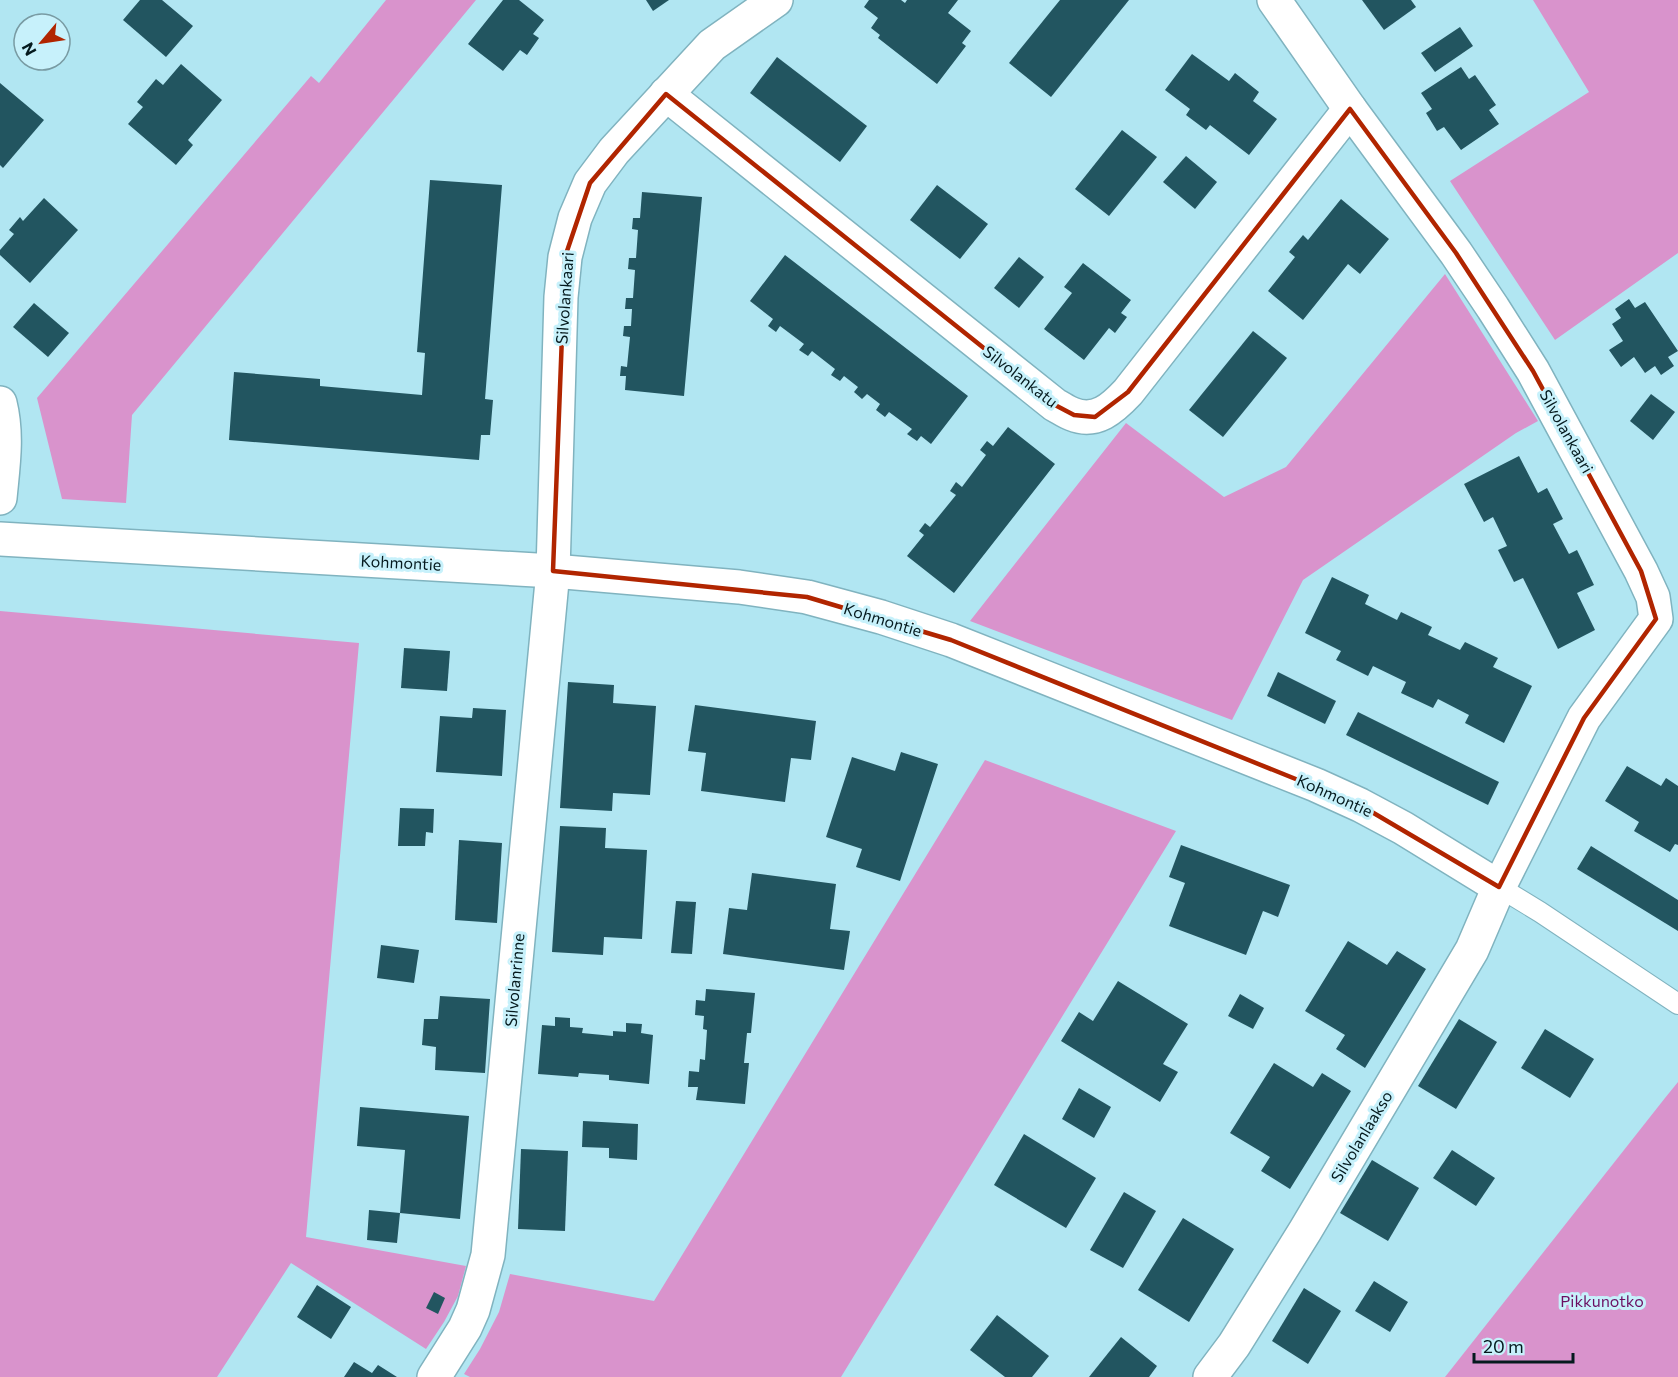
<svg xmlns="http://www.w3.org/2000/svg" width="1678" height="1377" font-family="Commissioner,sans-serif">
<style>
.green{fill:#d993cc}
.building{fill:#225560}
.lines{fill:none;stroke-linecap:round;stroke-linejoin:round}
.service-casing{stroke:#80b3bf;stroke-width:22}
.minor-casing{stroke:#80b3bf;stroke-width:36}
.service{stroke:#fff;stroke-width:20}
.minor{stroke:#fff;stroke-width:33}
.marked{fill:none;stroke:#b12500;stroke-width:4.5;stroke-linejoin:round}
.labels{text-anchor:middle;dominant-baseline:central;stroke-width:6;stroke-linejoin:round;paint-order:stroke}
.street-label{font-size:16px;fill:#051a1e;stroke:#c7f1fb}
.park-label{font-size:16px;fill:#6b0e61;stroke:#c7f1fb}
</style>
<rect width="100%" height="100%" fill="#b1e6f2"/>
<g class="green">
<path d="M386,0H476L132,415L126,503L62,499L37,398L311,76L319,83Z"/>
<path d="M1533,0H1678V253L1555,340L1450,181L1589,92Z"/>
<path d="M1445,274L1538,421L1516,433L1303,580L1232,720L970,621L1126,423L1224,497L1286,467Z"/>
<path d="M0,611L359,643L306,1237L466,1266L458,1296L444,1322L426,1349L291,1263L217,1377H0Z"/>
<path d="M985,760L1176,831L841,1377H470L464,1374L480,1349L499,1312L510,1274L654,1301Z"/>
<path d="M1678,1082V1377H1445L1665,1098Z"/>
</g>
<g class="building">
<path d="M140,0H162L193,26L166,57L123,20Z"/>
<path d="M503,0H519L544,20L533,34L539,38L527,55L520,50L503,71L468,44Z"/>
<path d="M646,0H669L653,11Z"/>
<path d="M869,0H901L905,3L907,0H958L948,13L971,31L962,43L966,46L937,84L878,38L880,35L871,28L878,18L864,7Z"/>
<path d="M1060,0H1129L1051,97L1009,63Z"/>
<path d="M1362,0H1411L1416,7L1384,30Z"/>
<path d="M1460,27L1473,46L1435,72L1421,53Z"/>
<path d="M1192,54L1229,81L1235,73L1259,92L1253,101L1277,119L1249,155L1210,125L1206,130L1186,115L1190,109L1165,90Z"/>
<path d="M777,57L867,126L840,162L750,93Z"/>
<path d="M181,64L222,100L188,140L193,145L176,165L128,124L143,107L137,102L156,79L163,85Z"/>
<path d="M1461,67L1469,79L1475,75L1496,105L1489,110L1499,124L1461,150L1444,127L1437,131L1426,113L1432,109L1421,93Z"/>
<path d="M0,83L44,120L3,168L0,165Z"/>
<path d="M1122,130L1157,157L1109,216L1075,189Z"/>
<path d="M1186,156L1217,182L1195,209L1163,182Z"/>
<path d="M430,180L502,185L485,399L493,400L490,435H481L479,460L229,440L234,372L320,379V386L422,395L425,353L417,352Z"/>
<path d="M937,185L988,224L960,259L910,220Z"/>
<path d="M642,192L702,197L684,396L625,390L626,376H620L621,366L627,367L630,337L623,336L624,326H631L632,309H625L626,298H633L635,270L628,269L629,258H636L638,230L632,229L633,218H640Z"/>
<path d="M44,198L78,230L30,283L0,255V250L14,234L9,230L20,217L23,221Z"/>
<path d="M1341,199L1389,239L1360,274L1348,264L1303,320L1268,291L1295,257L1289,252L1303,235L1308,240Z"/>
<path d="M785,255L968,396L931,444L921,436L917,441L907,434L912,429L889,412L885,417L876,410L880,404L867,394L862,399L854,392L858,387L844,376L840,381L831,375L835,369L812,351L808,356L799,350L804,344L780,326L776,332L768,326L773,319L750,301Z"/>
<path d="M1019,257L1044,277L1019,308L994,288Z"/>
<path d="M1083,263L1131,300L1121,313L1127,317L1115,333L1109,328L1084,360L1044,329L1072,293L1064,287Z"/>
<path d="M1629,299L1635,308L1645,302L1678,351L1668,357L1674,366L1661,375L1655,366L1645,373L1634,357L1621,367L1609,350L1623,341L1612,324L1621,318L1615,309Z"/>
<path d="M34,303L69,333L48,357L13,327Z"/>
<path d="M1253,331L1287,358L1223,437L1189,410Z"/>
<path d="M1651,394L1675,412L1653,440L1630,421Z"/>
<path d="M1008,427L1055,464L954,593L907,556L924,535L919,531L925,523L930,527L956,495L950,491L956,482L962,487L986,455L980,450L987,441L993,446Z"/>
<path d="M1519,456L1538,493L1547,488L1563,519L1553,524L1569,554L1577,550L1594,585L1577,593L1595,630L1558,649L1523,578L1514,582L1498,550L1507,546L1493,517L1484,522L1464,484Z"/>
<path d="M1332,577L1369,595L1365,604L1397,620L1401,612L1432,627L1428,635L1460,650L1465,642L1498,658L1493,667L1532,686L1504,743L1465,723L1469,715L1438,699L1433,708L1401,693L1406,682L1373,666L1368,676L1336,660L1341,651L1305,633Z"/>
<path d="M404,648L450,651L447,691L401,688Z"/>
<path d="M1278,672L1336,701L1325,724L1267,696Z"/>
<path d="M568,682L614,685L613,703L656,706L650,795L613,793L612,811L560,808Z"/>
<path d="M695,705L816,721L811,760L791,758L785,802L701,791L706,753L688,751Z"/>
<path d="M473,708L506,710L502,776L436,772L440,716L472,718Z"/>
<path d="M1358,712L1499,782L1488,805L1346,735Z"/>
<path d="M901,752L938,764L900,881L856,867L862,849L826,837L852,757L895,771Z"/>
<path d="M1627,766L1661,786L1666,778L1678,786V845L1675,844L1670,852L1634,831L1639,822L1605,801Z"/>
<path d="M400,808L434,809L433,833L426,832L425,846H398Z"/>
<path d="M560,826L606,828L605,848L647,850L642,939L604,937L603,955L552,952Z"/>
<path d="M459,840L502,843L497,923L455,920Z"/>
<path d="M1181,845L1290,885L1278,917L1263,911L1246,955L1169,926L1185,883L1169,877Z"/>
<path d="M1591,846L1678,900V931L1577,869Z"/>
<path d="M752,873L836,884L830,929L850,931L844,970L723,954L729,908L747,910Z"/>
<path d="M676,901L696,902L692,954L671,953Z"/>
<path d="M1348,941L1387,965L1397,951L1426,969L1365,1068L1336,1049L1345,1035L1305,1011Z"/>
<path d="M381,945L419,950L414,983L377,978Z"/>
<path d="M1118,981L1188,1024L1163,1064L1178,1072L1160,1102L1061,1041L1079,1012L1093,1021Z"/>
<path d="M706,989L755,993L751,1033H747L744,1063H749L745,1104L696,1100L698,1087H688L689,1071L699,1072L700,1059L705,1060L707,1030L703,1029L704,1016L695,1015L696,1000L705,1001Z"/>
<path d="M1240,994L1264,1008L1253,1029L1228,1016Z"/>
<path d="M440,996L490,999L485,1073L435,1070L436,1047L422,1045L424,1019H438Z"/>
<path d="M555,1017L570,1018V1027L583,1028L582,1033L613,1036V1031L626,1032V1023L642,1024L641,1033L653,1035L649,1084L609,1080V1075L579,1073L578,1077L538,1074L542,1025L555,1026Z"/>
<path d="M1459,1019L1497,1042L1456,1109L1418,1086Z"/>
<path d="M1545,1029L1594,1059L1570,1098L1521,1068Z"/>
<path d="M1274,1063L1313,1087L1322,1073L1351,1091L1290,1189L1261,1171L1270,1157L1230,1133Z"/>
<path d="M1079,1088L1111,1107L1094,1138L1062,1119Z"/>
<path d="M360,1107L469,1116L460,1219L400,1213L397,1243L367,1240L369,1210L400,1213L405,1150L357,1146Z"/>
<path d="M583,1121L638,1124L637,1160L609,1158V1148L582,1147Z"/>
<path d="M1024,1134L1096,1178L1066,1228L994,1185Z"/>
<path d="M521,1149L568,1151L565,1231L518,1229Z"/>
<path d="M1452,1150L1495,1178L1476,1206L1433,1178Z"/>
<path d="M1372,1160L1419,1188L1388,1241L1340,1213Z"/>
<path d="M1124,1192L1156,1211L1123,1268L1090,1250Z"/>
<path d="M1183,1218L1234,1249L1189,1322L1138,1290Z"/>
<path d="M1374,1281L1408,1302L1390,1332L1355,1311Z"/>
<path d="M317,1285L351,1307L331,1339L297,1317Z"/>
<path d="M1304,1288L1341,1311L1308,1364L1272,1341Z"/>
<path d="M434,1292L445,1298L438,1314L426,1308Z"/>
<path d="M997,1315L1049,1356L1032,1377H1005L970,1350Z"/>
<path d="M1121,1337L1157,1366L1149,1377H1089Z"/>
<path d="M354,1362L372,1373L378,1365L397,1377H344Z"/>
</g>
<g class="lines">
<g class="service-casing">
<path id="service" d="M1499,887L1540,912L1678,1004"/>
</g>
<g class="minor-casing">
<g id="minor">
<path d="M666,94L1055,405C1061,408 1066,412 1072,414C1096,424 1113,408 1128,392L1350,109"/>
<path d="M0,403C8,435 3,466 0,498"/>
<path d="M0,539L553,571L739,587L807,597L881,617L951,640L1316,785L1360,805L1403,828L1499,887"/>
<path d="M434,1377L465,1328L473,1310L488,1255L553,571L561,297L565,257L575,218L590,183L614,151L712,45L776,0"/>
<path d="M1210,1377L1234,1345L1305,1231L1472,950L1499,887L1584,718L1656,619L1653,597L1641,571L1533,371L1493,308L1456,253L1350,109L1274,0"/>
</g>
</g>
<use href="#service" class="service"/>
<use href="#minor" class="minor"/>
</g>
<path class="marked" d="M666,94L1055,405L1074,415L1095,417L1128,392L1350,109L1456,253L1533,371L1641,571L1656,619L1584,718L1499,887L1360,805L951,640L807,597L553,571L565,257L590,183Z"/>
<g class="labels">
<g class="street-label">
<text transform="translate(564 298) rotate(-86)">Silvolankaari</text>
<text transform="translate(1021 376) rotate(38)">Silvolankatu</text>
<text transform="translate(1567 431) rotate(61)">Silvolankaari</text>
<text transform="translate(401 562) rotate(3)">Kohmontie</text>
<text transform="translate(883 619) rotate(17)">Kohmontie</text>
<text transform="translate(1335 795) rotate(24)">Kohmontie</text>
<text transform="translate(514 980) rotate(-85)">Silvolanrinne</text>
<text transform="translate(1361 1136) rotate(-59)">Silvolanlaakso</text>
</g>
<g class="park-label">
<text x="1602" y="1300">Pikkunotko</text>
</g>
</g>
<g transform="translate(42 42) rotate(241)"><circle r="28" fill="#c7f1fb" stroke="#799ba3" stroke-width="1.5"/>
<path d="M0-4.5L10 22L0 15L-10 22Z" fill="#b12500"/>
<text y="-9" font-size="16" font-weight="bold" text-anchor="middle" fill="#051a1e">N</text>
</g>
<path d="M1474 1353v9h99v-9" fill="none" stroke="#051a1e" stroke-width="3"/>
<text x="1483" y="1353" font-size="18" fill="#051a1e" stroke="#c7f1fb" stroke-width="4.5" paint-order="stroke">20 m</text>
</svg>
